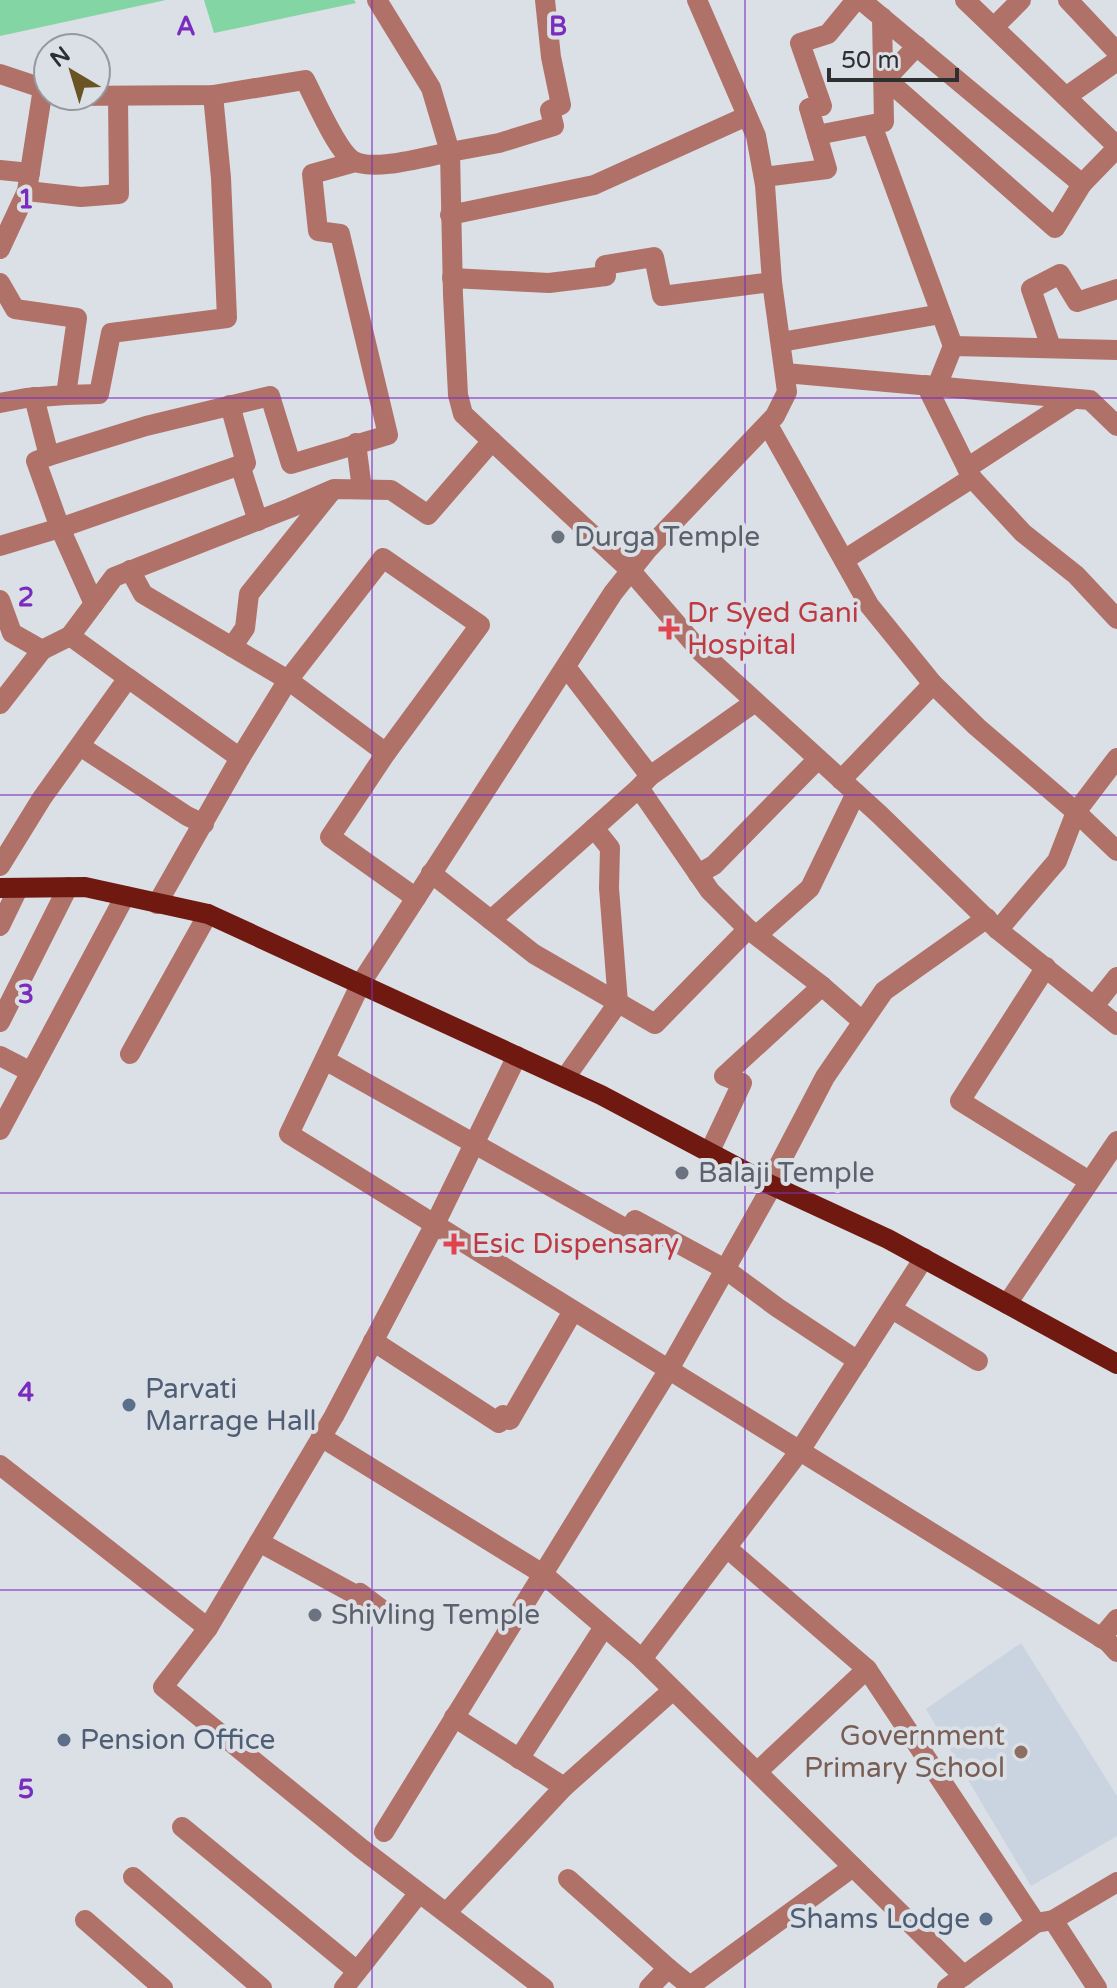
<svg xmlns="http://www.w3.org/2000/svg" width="1117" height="1988" font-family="'Varela Round',sans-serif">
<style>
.built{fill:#cad3e0}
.green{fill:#83d6a3}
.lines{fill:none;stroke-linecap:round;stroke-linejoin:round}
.minor{stroke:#b07268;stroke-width:20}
.major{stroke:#6f1910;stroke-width:20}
.grid{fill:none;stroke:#7b2cbf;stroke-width:2;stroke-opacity:0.55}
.worship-dot{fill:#6b7280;stroke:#dbdfe6;stroke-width:3}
.health-dot{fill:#e0444e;stroke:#dbdfe6;stroke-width:3}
.service-dot{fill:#5c6f8a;stroke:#dbdfe6;stroke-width:3}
.education-dot{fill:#8d6e63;stroke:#dbdfe6;stroke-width:3}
.labels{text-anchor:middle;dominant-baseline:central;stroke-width:8;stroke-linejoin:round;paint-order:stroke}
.worship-label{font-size:28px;fill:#5b616d;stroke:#dbdfe6;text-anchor:start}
.health-label{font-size:28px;fill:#be3a42;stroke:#dbdfe6;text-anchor:start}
.service-label{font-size:28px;fill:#4e5e75;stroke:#dbdfe6;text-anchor:start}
.education-label{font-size:28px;fill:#785e54;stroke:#dbdfe6;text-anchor:end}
.grid-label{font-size:26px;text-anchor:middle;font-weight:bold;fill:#7b2cbf;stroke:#dbdfe6;stroke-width:8;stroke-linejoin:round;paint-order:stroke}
</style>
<rect width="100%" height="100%" fill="#dbdfe6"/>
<path class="built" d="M1021,1643L1117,1796V1836L1031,1886L926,1709Z"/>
<g class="green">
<path d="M0,0H166L0,36Z"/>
<path d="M204,0H354L356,3L214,33Z"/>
</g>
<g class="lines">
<g class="minor">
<path d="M377,0L431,88L450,152L499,143L554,126L550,110L561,105L551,57L545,0"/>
<path d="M697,0L756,136L765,185L772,282L787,392L775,416L648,549L613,593L361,983L289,1134L1108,1642L1117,1652"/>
<path d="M861,0L1082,184L1117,148"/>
<path d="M965,0L1117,146"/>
<path d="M1068,0L1117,52"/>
<path d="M994,27L1021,0"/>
<path d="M917,46L886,79L1055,228L1082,184"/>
<path d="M0,74L48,90"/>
<path d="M67,96L213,95L305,80C315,99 336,149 352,160C371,173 428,156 450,152L453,295L458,395L463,414L631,571L701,652L880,815L998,930L1117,1025"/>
<path d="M1067,96L1117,61"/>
<path d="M872,125L953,346"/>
<path d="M817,135L884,122L882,17"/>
<path d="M0,170L30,173"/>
<path d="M764,177L827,169L809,108L822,106L800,43L828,34L856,0"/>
<path d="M27,191L81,197L119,194L118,96"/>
<path d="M450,215L594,185L747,116"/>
<path d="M0,249L27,191L43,88"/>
<path d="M452,278L549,283L606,276L605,265L654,257L662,296L772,282"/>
<path d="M0,283L15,309L77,318L66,395L26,398L0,403"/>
<path d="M781,342L941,314"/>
<path d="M1051,347L1031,289L1060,274L1077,302L1117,289"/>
<path d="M785,373L1090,400L1117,426"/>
<path d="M926,385L972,478L1023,533L1076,575L1117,619"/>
<path d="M937,386L953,346L1117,350"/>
<path d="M66,395L99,394L111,333L227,318L221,178L213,95"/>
<path d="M34,397L49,456L146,426L270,396L291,464L388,435L340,234L318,231L312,174L355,162"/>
<path d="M768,425L869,605L933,684L977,727L1076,812L1117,851"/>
<path d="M356,443L362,489"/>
<path d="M49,456L36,461L60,528L246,463L230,405"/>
<path d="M240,465L258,521"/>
<path d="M967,468L1073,399"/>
<path d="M0,546L60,528L94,604"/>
<path d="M844,560L972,478"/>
<path d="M130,570L143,594L288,680L383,558L480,625L386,753"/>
<path d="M0,600L12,633L42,650L70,636L128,678"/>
<path d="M70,636L114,577L290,508L334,489L391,490L428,515L492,441"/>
<path d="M232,647L245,628L249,594L331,492"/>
<path d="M0,704L42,650"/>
<path d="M80,746L187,816L204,824"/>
<path d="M240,758L288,680L386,753L330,837L416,898"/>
<path d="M650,776L755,702"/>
<path d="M841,780L933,684"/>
<path d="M0,866L42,798L128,678L240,758L157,904"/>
<path d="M431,873L534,954L655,1024L748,929L710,891L639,788L650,776L566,667"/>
<path d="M698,874L714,865L818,759"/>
<path d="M491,920L639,788"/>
<path d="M0,926L18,889"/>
<path d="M998,930L1057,861L1076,812L1117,758"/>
<path d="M757,935L810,888L856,793"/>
<path d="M1046,967L960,1101L1089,1181"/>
<path d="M822,986L862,1021"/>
<path d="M1094,1006L1117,977"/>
<path d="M0,1022L68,887"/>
<path d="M130,1054L208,914"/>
<path d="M0,1056L31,1072"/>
<path d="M325,1060L630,1231L635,1220L725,1269L778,1308L858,1361"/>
<path d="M565,1078L618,1003L609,888L610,848L594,828"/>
<path d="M0,1130L125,896"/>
<path d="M709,1153L742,1083L724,1076L822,986L748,929"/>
<path d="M769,1184L825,1077L884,991L987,918"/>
<path d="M1007,1304L1117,1141"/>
<path d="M892,1309L978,1361"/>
<path d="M373,1341L499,1423L503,1415L510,1420L573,1311"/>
<path d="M321,1437L543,1574L642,1659L964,1976"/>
<path d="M0,1465L208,1628L334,1416L435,1224L517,1056"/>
<path d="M259,1542L356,1595L360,1593L385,1612"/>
<path d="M727,1548L867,1669"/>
<path d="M208,1628L163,1687L362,1849L544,1988"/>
<path d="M1101,1638L1117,1619"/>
<path d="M642,1659L799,1452L924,1258"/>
<path d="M519,1759L604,1627"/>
<path d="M757,1772L867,1669L1036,1923"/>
<path d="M564,1787L673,1690"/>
<path d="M182,1827L357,1971"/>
<path d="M384,1832L668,1371L772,1186"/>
<path d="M133,1877L262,1988"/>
<path d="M568,1879L668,1968"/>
<path d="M446,1913L564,1787L454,1717"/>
<path d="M85,1920L163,1988"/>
<path d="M1053,1920L1097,1988"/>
<path d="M344,1988L419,1893"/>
<path d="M649,1988L668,1968L690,1986L853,1867"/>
<path d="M947,1988L1036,1923L1053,1920L1117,1882"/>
</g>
<path class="major" d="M0,888L85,887L208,914L601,1095L769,1184L888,1239L1117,1364"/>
</g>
<path class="grid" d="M372,0V1988M745,0V1988M0,398H1117M0,795H1117M0,1193H1117M0,1590H1117"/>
<g class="worship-dot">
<circle cx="558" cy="537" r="8"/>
<circle cx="682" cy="1173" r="8"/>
<circle cx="315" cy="1615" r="8"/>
</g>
<g class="health-dot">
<path d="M665 617h8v8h8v8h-8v8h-8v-8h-8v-8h8z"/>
<path d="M450 1232h8v8h8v8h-8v8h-8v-8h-8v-8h8z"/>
</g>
<g class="service-dot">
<circle cx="129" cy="1405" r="8"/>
<circle cx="64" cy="1740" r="8"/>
<circle cx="986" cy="1919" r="8"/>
</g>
<circle class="education-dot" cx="1021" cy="1752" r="8"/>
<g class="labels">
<g class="worship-label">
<text x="574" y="537">Durga Temple</text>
<text x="698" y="1173">Balaji Temple</text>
<text x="331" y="1615">Shivling Temple</text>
</g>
<g class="health-label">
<text x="687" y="613">Dr Syed Gani<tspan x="687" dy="32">Hospital</tspan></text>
<text x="472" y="1244">Esic Dispensary</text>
</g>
<g class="service-label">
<text x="145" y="1389">Parvati<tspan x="145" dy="32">Marrage Hall</tspan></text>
<text x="80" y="1740">Pension Office</text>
<text x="970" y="1919" text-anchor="end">Shams Lodge</text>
</g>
<g class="education-label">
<text x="1005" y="1736">Government<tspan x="1005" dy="32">Primary School</tspan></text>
</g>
</g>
<g class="grid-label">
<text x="186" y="35">A</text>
<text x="558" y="35">B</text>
<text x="26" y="208">1</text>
<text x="26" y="606">2</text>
<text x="26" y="1003">3</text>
<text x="26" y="1401">4</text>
<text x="26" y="1798">5</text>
</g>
<g transform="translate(72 72) rotate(322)"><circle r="38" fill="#dbdfe6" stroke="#95999e" stroke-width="2"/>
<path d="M0-6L14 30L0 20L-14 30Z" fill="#6a5423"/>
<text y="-12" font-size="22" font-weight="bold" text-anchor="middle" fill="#2d2f31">N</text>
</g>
<path d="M829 68v12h128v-12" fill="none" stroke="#2d2f31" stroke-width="4"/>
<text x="841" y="68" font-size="24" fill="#2d2f31" stroke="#dbdfe6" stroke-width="6" paint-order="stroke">50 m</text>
</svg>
